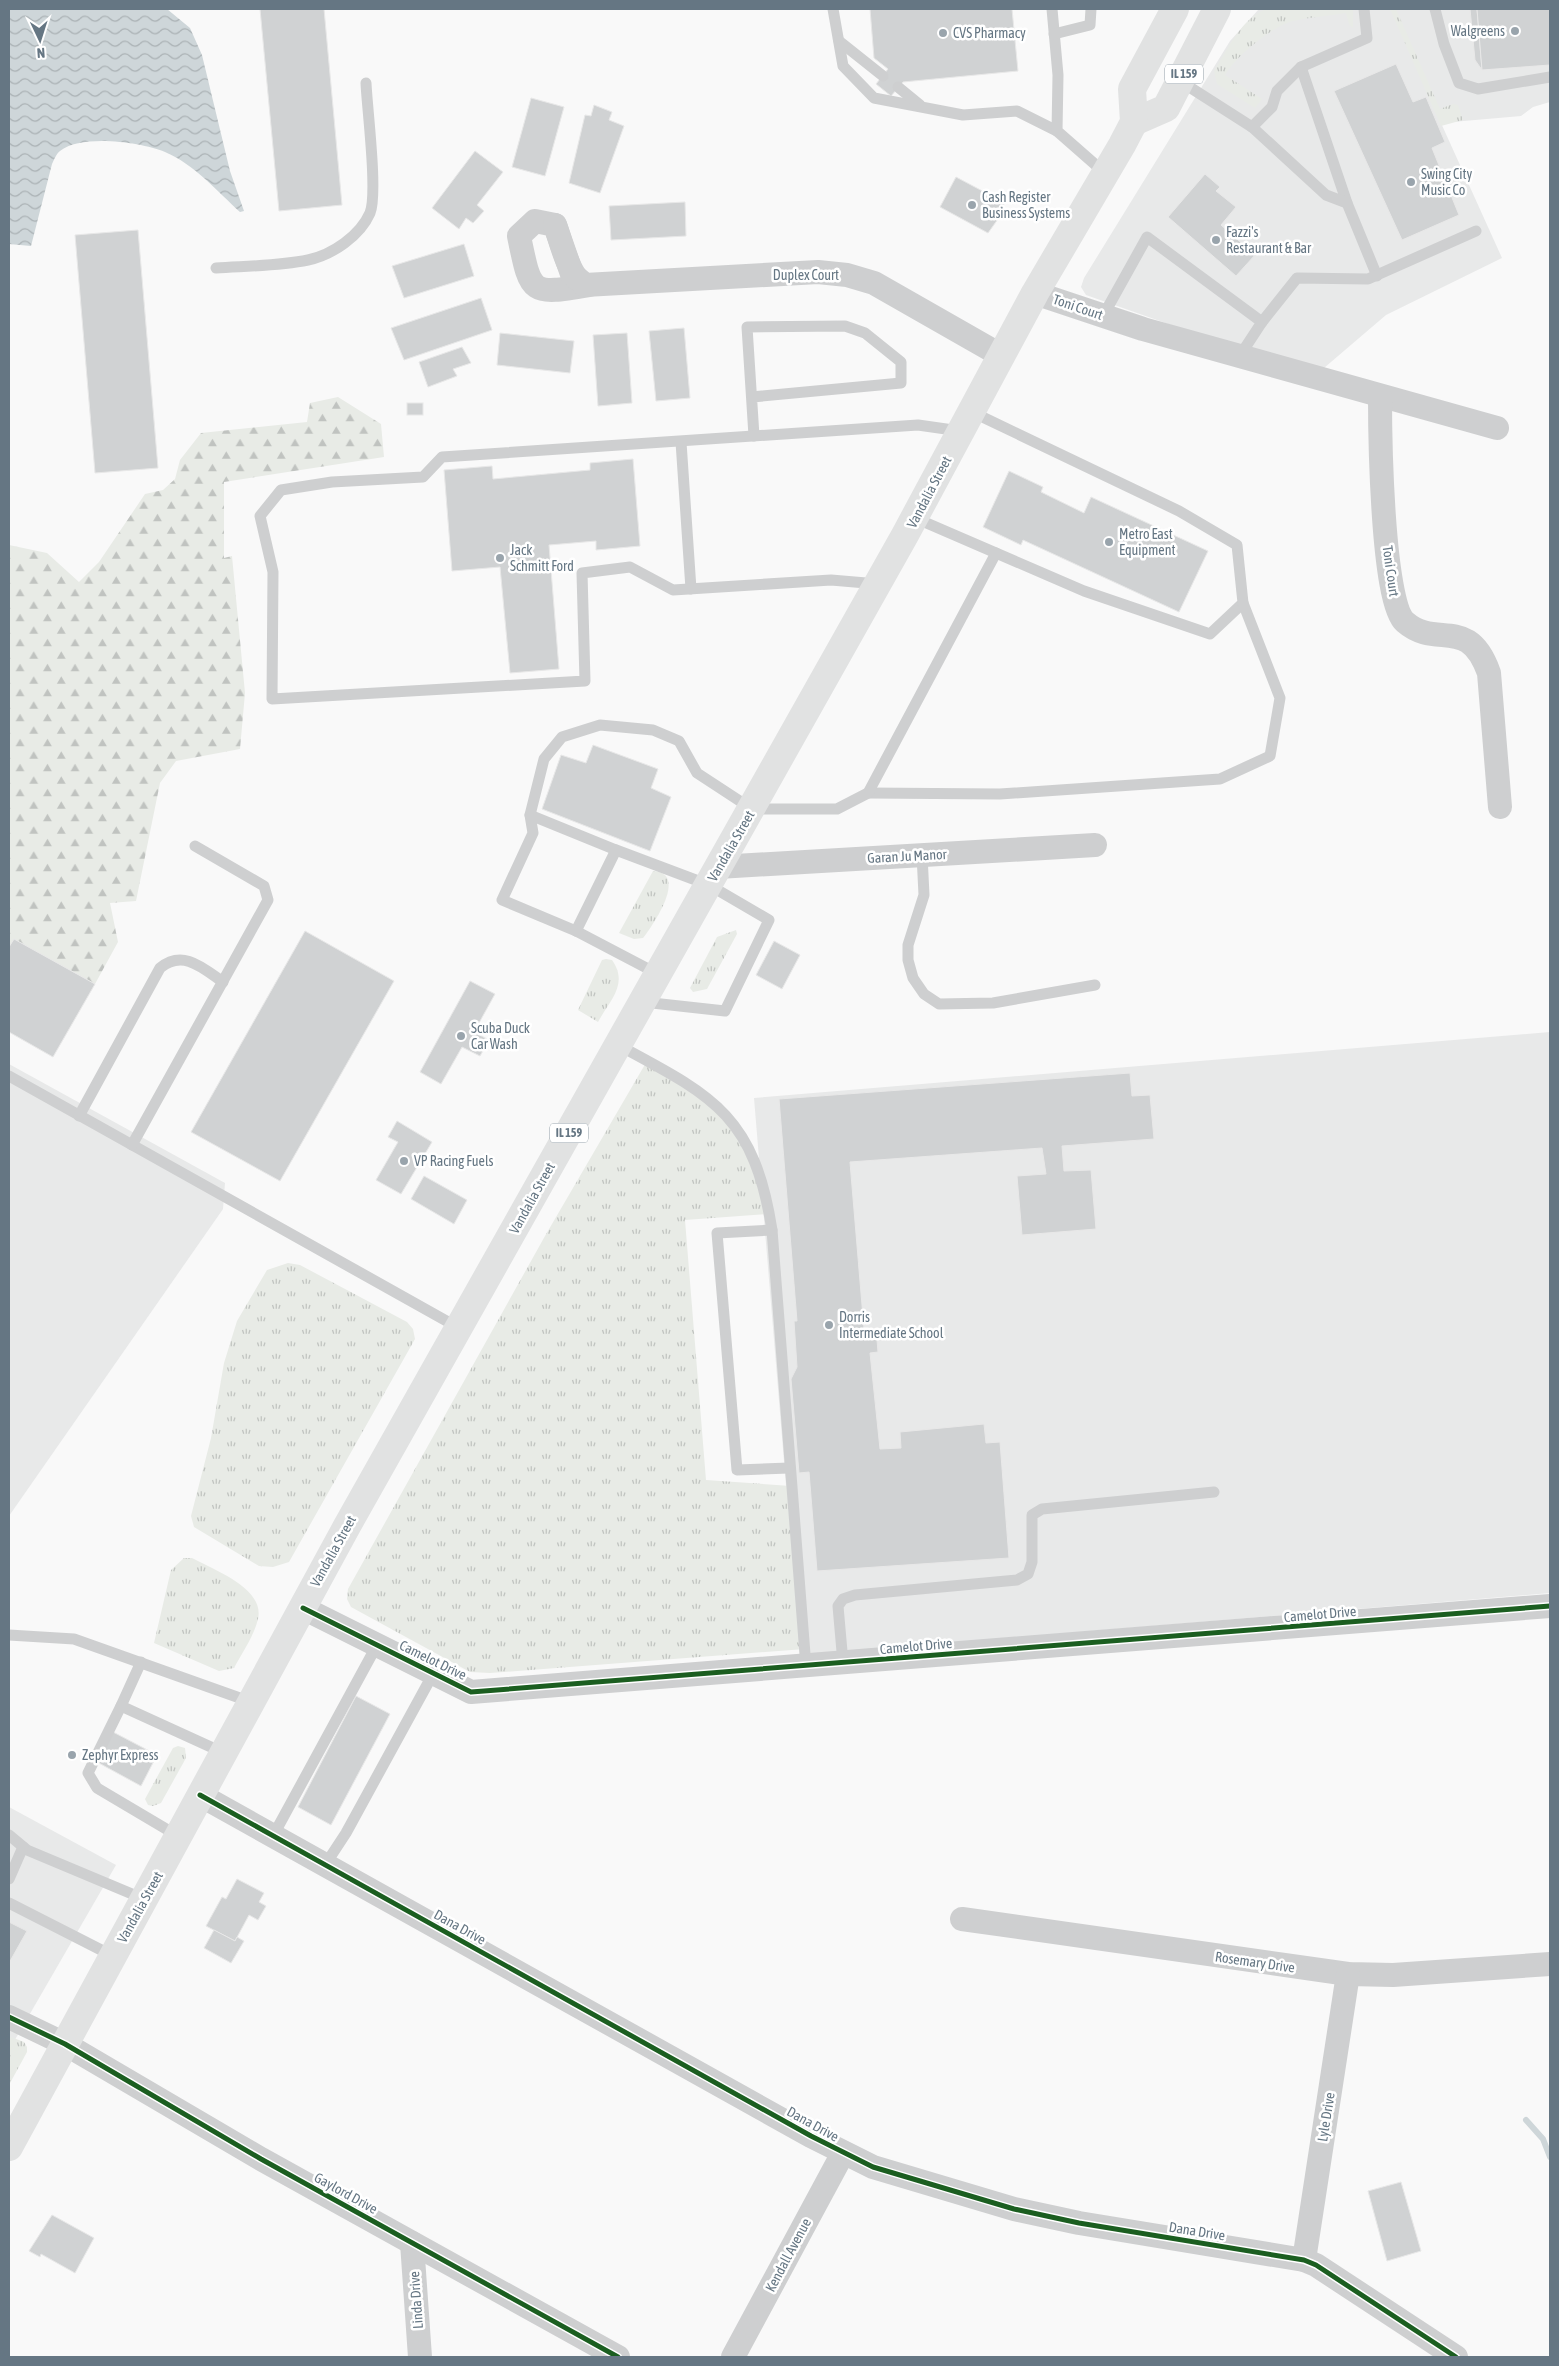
<svg xmlns="http://www.w3.org/2000/svg" width="1559" height="2366" font-family="'Asap Condensed',sans-serif">
<style>
.built{fill:#e8e9e9}
.grass{fill:url(#grass-tufts)}
.forest{fill:url(#forest-firs)}
.water{fill:url(#water-waves)}
.lines{fill:none;stroke-linecap:round;stroke-linejoin:round}
.stream{stroke:#ced6d9;stroke-width:6}
.building{fill:#d0d2d3;stroke:#e8e8e8}
.lane{stroke:#cecfd0;stroke-width:11}
.street{stroke:#cecfd0;stroke-width:24}
.primary{stroke:#e1e2e2;stroke-width:28}
.cycleway-casing{stroke:#fff;stroke-width:8}
.cycleway{stroke:#1b5e20;stroke-width:5}
.poi-dot{fill:#99a4ac;stroke:#fff;stroke-width:2}
.labels{text-anchor:middle;dominant-baseline:central;stroke-width:5;stroke-linejoin:round;paint-order:stroke}
.shield{fill:#fff;stroke:#939fa8;stroke-width:1}
.shield-label{font-size:12px;font-weight:bold;fill:#657683}
.poi-label{font-size:14px;fill:#657683;stroke:#fff;text-anchor:start}
.street-label{font-size:14px;fill:#657683;stroke:#fff}
</style>
<defs>
<pattern id="grass-tufts" width="24" height="20" patternUnits="userSpaceOnUse" patternTransform="scale(1.25)"><rect width="24" height="20" fill="#e8ebe6"/><path d="M3 7l-1-3M5 7V3M7 7l1-3M15 17l-1-3M17 17v-4M19 17l1-3" fill="none" stroke="#c0c3c0"/></pattern>
<pattern id="forest-firs" width="22" height="20" patternUnits="userSpaceOnUse" patternTransform="scale(1.25)"><rect width="22" height="20" fill="#e8ebe6"/><path d="M5 1l3.5 6h-7zM16 11l3.5 6h-7z" fill="#c0c3c0"/></pattern>
<pattern id="water-waves" width="16" height="10" patternUnits="userSpaceOnUse" patternTransform="scale(1.25)"><rect width="16" height="10" fill="#ced6d9"/><path d="M0 5q4-4 8 0t8 0" fill="none" stroke="#abb2b5"/></pattern>
</defs>
<rect width="100%" height="100%" fill="#f9f9f9"/>
<g class="built">
<path d="M1259,9H1550V102L1533,107L1521,116L1441,123L1502,258L1386,315L1324,368L1174,326L1086,295L1081,287L1084,278L1230,41Z"/>
<path d="M1550,1032V1593L800,1655L754,1098Z"/>
<path d="M9,1064L225,1183L223,1209L9,1516Z"/>
<path d="M9,1807L116,1865L9,2050Z"/>
</g>
<g class="grass">
<path d="M1266,9H1353V28L1349,24L1346,13C1329,16 1310,17 1293,21C1271,27 1236,56 1225,75L1262,99L1255,108L1217,84L1214,71C1227,50 1242,18 1266,9Z"/>
<path d="M1390,9H1396L1440,109L1453,104L1458,105L1463,120L1441,126Z"/>
<path d="M653,871C689,873 653,925 643,938L634,939L619,933Z"/>
<path d="M736,930L737,934L707,989L693,992L690,988L717,937Z"/>
<path d="M606,959L612,960C629,984 610,1000 598,1022L578,1010L602,960Z"/>
<path d="M647,1061L672,1075L737,1127L769,1214L685,1220L706,1480L791,1486L805,1649L490,1673L470,1672L351,1607L347,1599L348,1589L545,1236Z"/>
<path d="M288,1263L300,1265L407,1322L413,1329L415,1339L289,1562L273,1567L259,1566L194,1527L191,1516L211,1438L224,1363L237,1321L267,1270Z"/>
<path d="M184,1558H192C214,1570 265,1588 258,1619C254,1636 242,1653 234,1668L219,1671L154,1643L171,1570Z"/>
<path d="M178,1746L185,1748L186,1758L161,1803L153,1806L148,1805L145,1799L173,1748Z"/>
<path d="M11,2037L24,2042L27,2047V2052L9,2085V2039Z"/>
</g>
<path class="forest" d="M338,397L381,424L384,457L224,482V558L232,556L245,693L240,749L176,761L160,783L136,901L110,903L118,942L95,984L14,939L9,947V545L47,553L79,582L99,562L145,494L163,490L175,479L180,460L201,433L307,422L310,403Z"/>
<path class="water" d="M9,9H167L190,28L202,55L230,171L244,211L240,212C218,192 194,164 165,152C140,142 82,134 60,151C56,154 54,160 52,164L31,246L9,244Z"/>
<g class="lines">
<path class="stream" d="M1526,2120L1543,2139L1550,2157"/>
</g>
<g class="building">
<path d="M260,9H324L342,205L279,211Z"/>
<path d="M870,9H1012L1018,71L903,82L891,96L876,84L888,69L874,58Z"/>
<path d="M1470,9H1477L1482,70L1475,60Z"/>
<path d="M1477,9H1550V65L1482,70Z"/>
<path d="M1396,64L1413,102L1426,97L1445,142L1432,148L1459,215L1402,240L1334,91Z"/>
<path d="M531,98L564,107L545,176L512,167Z"/>
<path d="M594,105L612,112L609,120L624,126L600,193L569,183L585,115L591,116Z"/>
<path d="M475,151L503,172L477,205L484,211L473,223L466,218L459,229L432,208Z"/>
<path d="M1205,174L1220,187L1216,191L1236,207L1221,225L1255,255L1236,276L1168,217Z"/>
<path d="M956,177L1005,203L1000,211L1003,212L988,233L940,207Z"/>
<path d="M685,202L686,236L611,240L609,206Z"/>
<path d="M138,230L158,468L95,473L75,235Z"/>
<path d="M464,244L474,276L404,298L392,266Z"/>
<path d="M481,298L492,330L404,360L391,328Z"/>
<path d="M684,328L690,398L656,401L649,331Z"/>
<path d="M500,333L574,341L570,373L497,365Z"/>
<path d="M627,333L632,403L598,406L593,335Z"/>
<path d="M462,347L471,363L453,369L457,376L428,387L419,362Z"/>
<rect x="407" y="403" width="16" height="12"/>
<path d="M633,459L640,546L596,550V541L549,545L559,669L510,673L500,567L452,571L444,470L492,466L493,479L590,470V463Z"/>
<path d="M1009,471L1043,487L1041,492L1084,513L1091,497L1208,551L1179,612L1023,540L1021,545L983,527Z"/>
<path d="M593,745L658,769L651,788L671,797L650,851L542,809L561,755L586,763Z"/>
<path d="M305,931L394,981L280,1181L191,1132Z"/>
<path d="M14,939L95,984L53,1057L9,1032V947Z"/>
<path d="M774,941L800,955L782,989L756,975Z"/>
<path d="M470,981L495,994L474,1032L489,1040L480,1056L462,1047L441,1084L420,1072Z"/>
<path d="M1130,1073L1132,1096L1150,1095L1154,1139L1062,1146L1064,1171L1091,1170L1096,1229L1022,1235L1017,1176L1046,1174L1042,1148L850,1162L864,1329L876,1328L878,1352L870,1353L880,1449L901,1448L900,1432L984,1424L986,1443L1000,1442L1009,1558L817,1571L809,1472L799,1473L791,1379L797,1367L794,1321H797L779,1099Z"/>
<path d="M397,1121L432,1142L401,1194L376,1180L398,1142L388,1137Z"/>
<path d="M424,1176L467,1200L454,1224L411,1199Z"/>
<path d="M356,1696L390,1714L331,1825L298,1807Z"/>
<path d="M113,1732L157,1755L141,1786L97,1762Z"/>
<path d="M237,1879L264,1893L259,1902L266,1906L258,1920L249,1915L235,1941L206,1926L222,1897L226,1899Z"/>
<path d="M9,1922L27,1931L9,1963Z"/>
<path d="M214,1930L235,1941L237,1937L244,1941L231,1963L204,1948Z"/>
<path d="M1401,2182L1421,2251L1387,2261L1368,2191Z"/>
<path d="M52,2215L94,2238L75,2273L41,2254L40,2257L29,2251Z"/>
</g>
<g class="lines">
<g class="lane">
<path d="M833,9L843,66L874,98L963,115L1017,111L1057,131"/>
<path d="M1052,9L1058,75L1057,131L1106,174"/>
<path d="M1435,9L1444,44L1459,83L1478,89L1550,77"/>
<path d="M1054,34L1090,25L1091,9"/>
<path d="M839,41L883,76"/>
<path d="M1301,67L1347,203"/>
<path d="M1180,81L1252,127L1326,195L1347,203L1377,276"/>
<path d="M898,87L920,105"/>
<path d="M1252,127L1272,107L1277,91L1301,67L1367,38L1364,9"/>
<path d="M216,268C246,266 278,266 308,260C332,255 360,236 370,213C378,193 367,108 366,83"/>
<path d="M1103,316L1147,237L1262,322L1239,357"/>
<path d="M1262,322L1297,278L1368,279L1476,231"/>
<path d="M752,397L901,383V362L865,333L845,326L747,327L754,436"/>
<path d="M681,442L691,589"/>
<path d="M915,518L1084,591L1210,634L1243,603L1237,545L1179,511L972,412"/>
<path d="M878,584L831,580L673,590L630,567L582,573L585,681L272,699L273,572L260,516L281,490L332,482L423,477L442,457L918,425L960,431"/>
<path d="M868,793L1000,794L1220,779L1270,756L1280,698L1243,603"/>
<path d="M530,815L616,850"/>
<path d="M922,855L924,895L908,945V960L913,978L924,994L939,1004L993,1003L1095,985"/>
<path d="M576,931L616,850L709,885L769,920L725,1011L643,1002"/>
<path d="M658,974L576,931L502,900L533,833L530,815L544,759L562,737L600,725L653,730L679,741L697,773L752,809H837L868,793L996,553"/>
<path d="M618,1045C713,1096 754,1115 772,1230L806,1667"/>
<path d="M9,1076L459,1328"/>
<path d="M79,1116L160,968C183,949 203,968 223,982"/>
<path d="M132,1145L268,900L264,886L195,846"/>
<path d="M772,1230L717,1233L737,1470L789,1468"/>
<path d="M9,1635L74,1639L251,1702"/>
<path d="M843,1663L838,1606L843,1599L855,1595L1017,1580L1028,1574L1032,1562V1515L1042,1509L1214,1492"/>
<path d="M121,1706L141,1662"/>
<path d="M9,1835L27,1850L144,1899"/>
<path d="M178,1836L97,1788L88,1773L121,1706L224,1753"/>
<path d="M273,1836L377,1645"/>
<path d="M325,1865L346,1833L433,1674"/>
<path d="M9,1879L23,1847"/>
<path d="M9,1903L113,1956"/>
</g>
<g class="street">
<path d="M535,221L555,225C561,241 570,284 589,285C530,295 531,295 519,236Z"/>
<path d="M555,225L572,274L585,285L818,272L847,275L874,283L1002,356"/>
<path d="M1035,293L1143,329L1497,428"/>
<path d="M1380,397C1380,434 1382,602 1405,622C1437,650 1468,614 1489,673L1500,807"/>
<path d="M718,867L1095,845"/>
<path d="M303,1608L471,1692L1550,1606"/>
<path d="M200,1795L811,2136L873,2167L1014,2209L1079,2223L1304,2260L1316,2265L1456,2357"/>
<path d="M962,1919L1348,1974L1393,1975L1550,1964"/>
<path d="M9,2017L65,2044L261,2159L618,2357"/>
<path d="M412,2243L420,2357"/>
<path d="M1304,2260L1348,1974"/>
<path d="M733,2357L843,2153"/>
</g>
<g class="primary">
<path d="M1134,122L1166,108L1217,9"/>
<path d="M9,2147L347,1526L905,535L1035,293L1122,145L1134,122L1132,89L1175,9"/>
</g>
<g class="cycleway-casing">
<g id="cycleway">
<path d="M303,1608L471,1692L1550,1606"/>
<path d="M200,1795L811,2136L873,2167L1014,2209L1079,2223L1304,2260L1316,2265L1456,2357"/>
<path d="M9,2017L65,2044L261,2159L618,2357"/>
</g>
</g>
<use href="#cycleway" class="cycleway"/>
</g>
<g class="poi-dot">
<circle cx="1515" cy="31" r="5"/>
<circle cx="943" cy="33" r="5"/>
<circle cx="1411" cy="182" r="5"/>
<circle cx="972" cy="205" r="5"/>
<circle cx="1216" cy="240" r="5"/>
<circle cx="1109" cy="542" r="5"/>
<circle cx="500" cy="558" r="5"/>
<circle cx="461" cy="1036" r="5"/>
<circle cx="404" cy="1161" r="5"/>
<circle cx="829" cy="1325" r="5"/>
<circle cx="72" cy="1755" r="5"/>
</g>
<g class="labels">
<g class="shield">
<rect x="1165" y="64.5" width="38" height="19" rx="4"/>
<rect x="550" y="1123.5" width="38" height="19" rx="4"/>
</g>
<g class="shield-label">
<text x="1184" y="74">IL 159</text>
<text x="569" y="1133">IL 159</text>
</g>
<g class="poi-label">
<text x="1505" y="31" text-anchor="end">Walgreens</text>
<text x="953" y="33">CVS Pharmacy</text>
<text x="1421" y="174">Swing City<tspan x="1421" dy="16">Music Co</tspan></text>
<text x="982" y="197">Cash Register<tspan x="982" dy="16">Business Systems</tspan></text>
<text x="1226" y="232">Fazzi's<tspan x="1226" dy="16">Restaurant &amp; Bar</tspan></text>
<text x="1119" y="534">Metro East<tspan x="1119" dy="16">Equipment</tspan></text>
<text x="510" y="550">Jack<tspan x="510" dy="16">Schmitt Ford</tspan></text>
<text x="471" y="1028">Scuba Duck<tspan x="471" dy="16">Car Wash</tspan></text>
<text x="414" y="1161">VP Racing Fuels</text>
<text x="839" y="1317">Dorris<tspan x="839" dy="16">Intermediate School</tspan></text>
<text x="82" y="1755">Zephyr Express</text>
</g>
<g class="street-label">
<text x="806" y="275">Duplex Court</text>
<text transform="translate(1078 307) rotate(19)">Toni Court</text>
<text transform="translate(929 492) rotate(-62)">Vandalia Street</text>
<text transform="translate(1391 571) rotate(82)">Toni Court</text>
<text transform="translate(731 846) rotate(-60)">Vandalia Street</text>
<text transform="translate(907 856) rotate(-3)">Garan Ju Manor</text>
<text transform="translate(532 1198) rotate(-61)">Vandalia Street</text>
<text transform="translate(333 1551) rotate(-61)">Vandalia Street</text>
<text transform="translate(1320 1614) rotate(-5)">Camelot Drive</text>
<text transform="translate(916 1646) rotate(-5)">Camelot Drive</text>
<text transform="translate(433 1660) rotate(26)">Camelot Drive</text>
<text transform="translate(140 1907) rotate(-61)">Vandalia Street</text>
<text transform="translate(460 1927) rotate(29)">Dana Drive</text>
<text transform="translate(1255 1962) rotate(8)">Rosemary Drive</text>
<text transform="translate(1326 2117) rotate(-81)">Lyle Drive</text>
<text transform="translate(813 2124) rotate(29)">Dana Drive</text>
<text transform="translate(346 2193) rotate(29)">Gaylord Drive</text>
<text transform="translate(1197 2231) rotate(9)">Dana Drive</text>
<text transform="translate(788 2255) rotate(-62)">Kendall Avenue</text>
<text transform="translate(416 2300) rotate(-94)">Linda Drive</text>
</g>
</g>
<rect width="1559" height="2366" fill="none" stroke="#657683" stroke-width="20"/>
<g transform="translate(40 40) rotate(176)" stroke="#ffffff" stroke-width="4" paint-order="stroke">
<path d="M0-4L9 19L0 12L-9 19Z" fill="#657683"/>
<text y="-8" font-size="14" font-weight="bold" text-anchor="middle" fill="#657683">N</text>
</g>
</svg>
